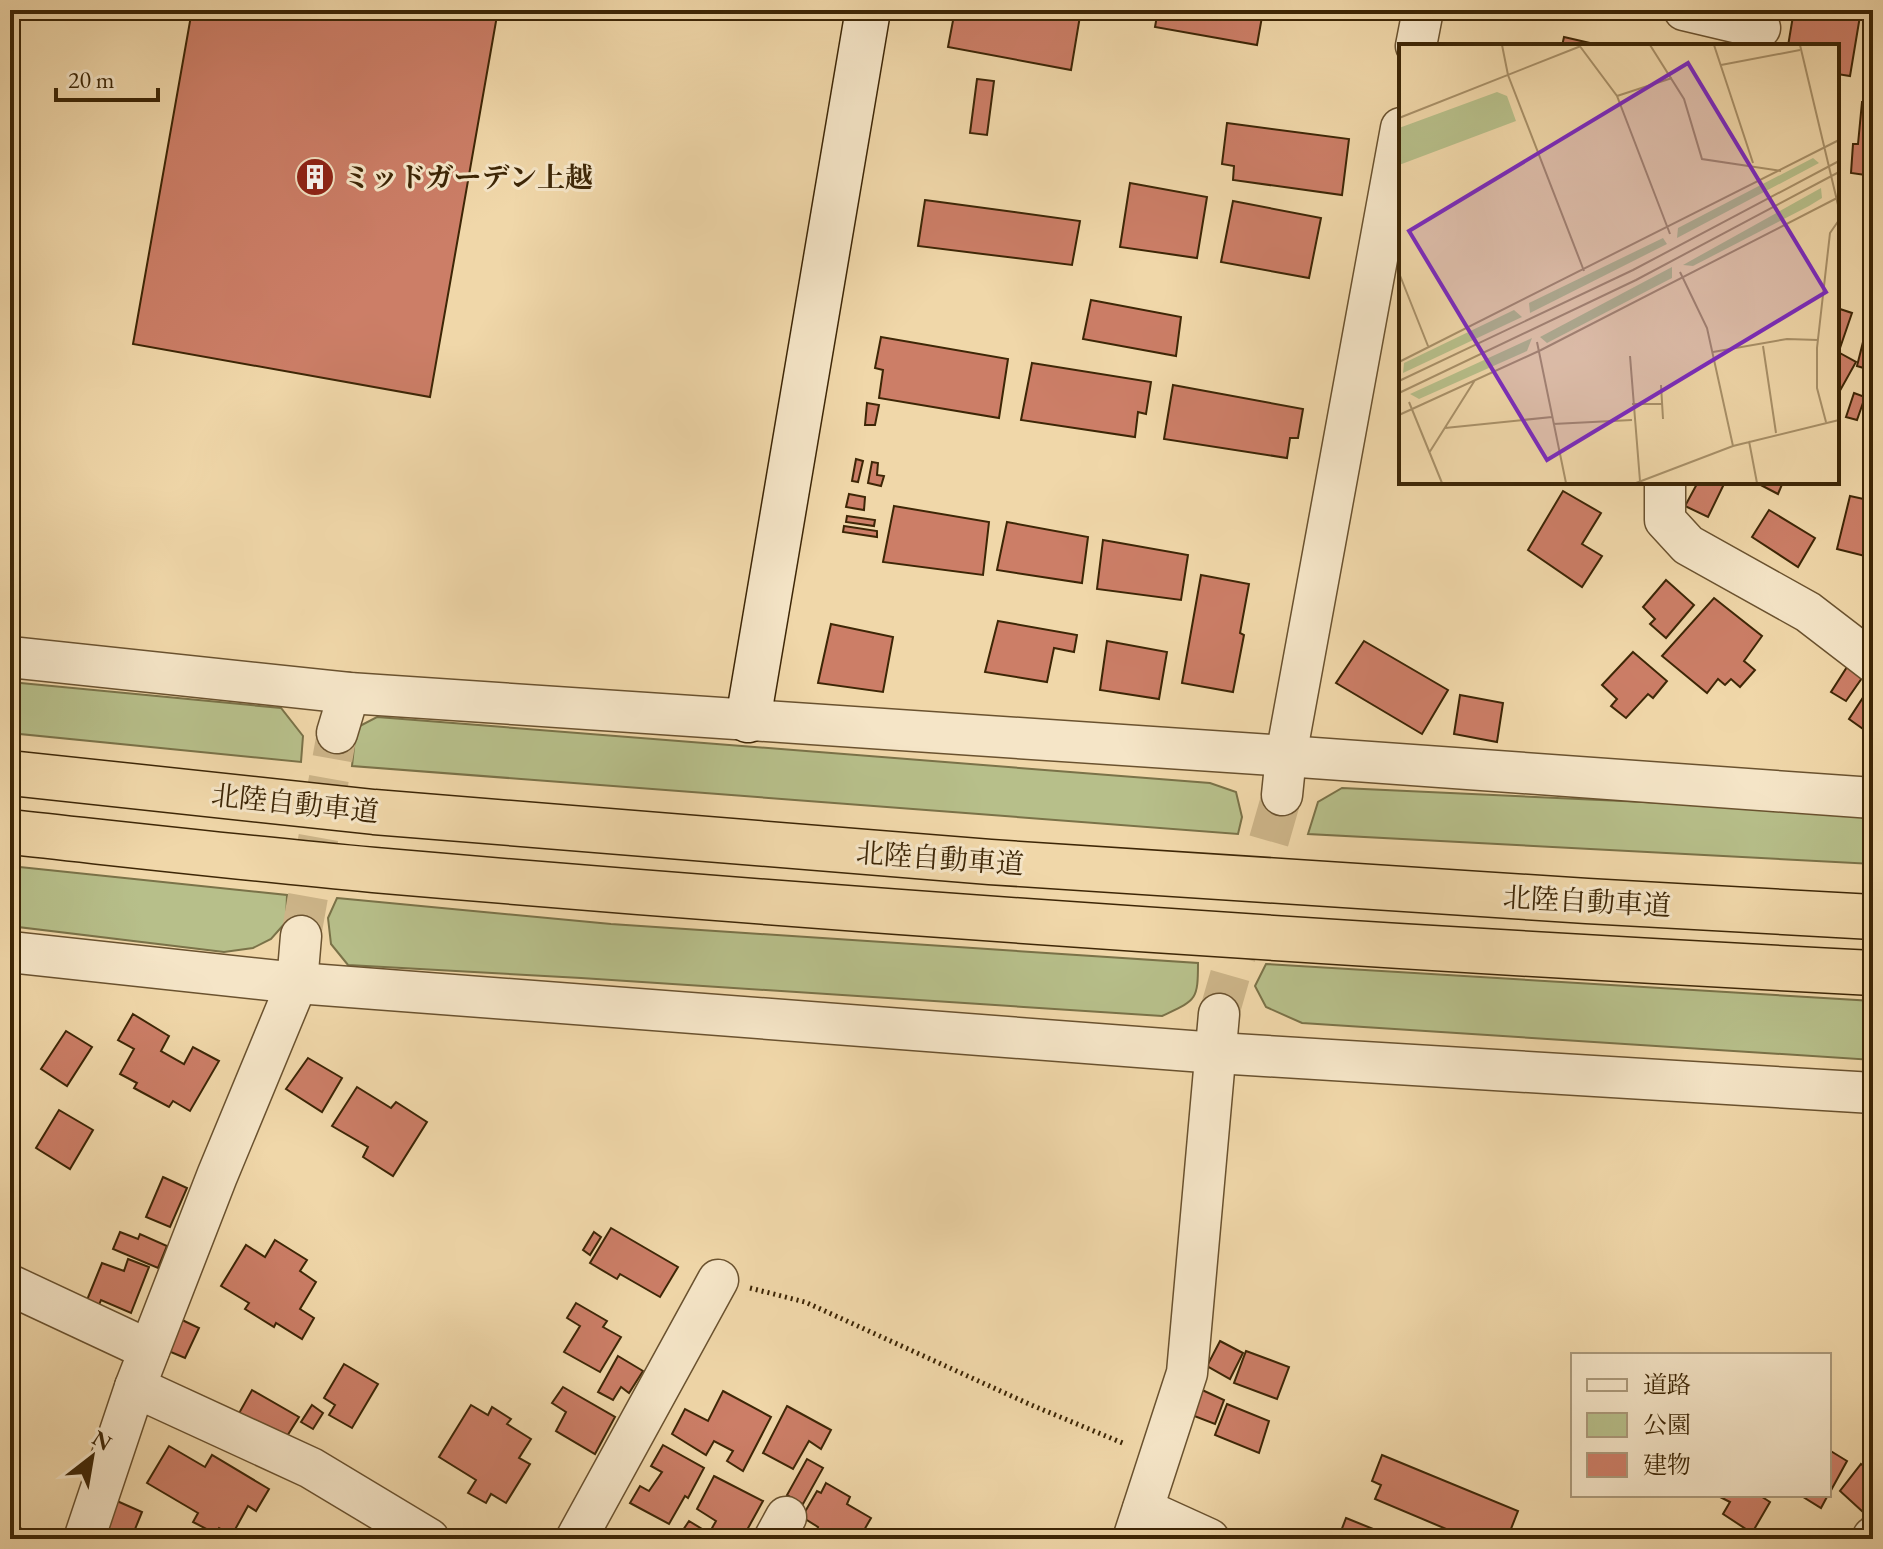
<svg xmlns="http://www.w3.org/2000/svg" width="1883" height="1549" font-family="'EB Garamond','Noto Serif JP',serif">
<style>
.green{fill:#b7bf8a;stroke:#7a7248;stroke-width:2}
.building{fill:#cc7e67;stroke:#3d2606;stroke-width:2}
.lines{fill:none;stroke-linecap:round;stroke-linejoin:round}
.street-tunnel{stroke:#ccb488;stroke-width:40;stroke-dasharray:40 20;stroke-linecap:butt}
.street-casing{stroke:#6a522f;stroke-width:43}
.secondary-casing{stroke:#3d2606;stroke-width:47}
.highway-casing{stroke:#3d2606;stroke-width:47}
.path{stroke:#3d2606;stroke-width:5;stroke-dasharray:2 4;stroke-linecap:butt}
.street{stroke:#f5e5c7;stroke-width:40}
.secondary{stroke:#f5e5c7;stroke-width:44}
.highway{stroke:#f0d7a9;stroke-width:44}
.labels{text-anchor:middle;dominant-baseline:central;stroke-width:6;stroke-linejoin:round;paint-order:stroke}
.poi-label{font-size:28px;font-weight:bold;fill:#3d2606;stroke:#f5e5c7;text-anchor:start}
.street-label{font-size:28px;fill:#3d2606;stroke:#f5e5c7}
.inset-road{fill:none;stroke:#a89068;stroke-width:2}
.view{fill:#7b2cbf;fill-opacity:0.15;stroke:#7b2cbf;stroke-width:4}
.inset-edge{fill:none;stroke:#3d2606;stroke-width:4}
</style>
<rect width="100%" height="100%" fill="#f0d7a9"/>
<filter id="stains"><feTurbulence type="fractalNoise" baseFrequency=".0025" numOctaves="4"/><feColorMatrix values="0 0 0 0 .2 0 0 0 0 .09 0 0 0 0 .02 0 0 0 .5 -.17"/></filter>
<radialGradient id="worn" r=".72"><stop offset=".6" stop-color="#630" stop-opacity="0"/><stop offset="1" stop-color="#630" stop-opacity=".3"/></radialGradient>
<g class="green">
<path d="M10,682L281,708L303,736L301,762L10,733Z"/>
<path d="M377,717L1210,783L1236,792L1242,817L1238,834L352,766L356,728Z"/>
<path d="M1342,788L1775,808L1873,815V864L1308,834L1318,802Z"/>
<path d="M10,866L287,895L286,922L271,939L253,948L224,952L10,926Z"/>
<path d="M337,898L611,924L1198,963C1198,1001 1196,1000 1162,1016L581,978L348,965L331,944L328,918Z"/>
<path d="M1266,964L1873,1001V1060L1302,1023L1266,1007L1255,986Z"/>
</g>
<g class="building">
<path d="M192,10H498L430,397L133,344Z"/>
<path d="M955,10H1081L1071,70L948,47Z"/>
<path d="M1158,10H1269L1263,11L1257,45L1155,27Z"/>
<path d="M1794,10H1861L1850,76L1837,74V46H1788Z"/>
<path d="M1564,37L1603,46H1562Z"/>
<path d="M977,79L994,81L987,135L970,133Z"/>
<path d="M1862,102L1873,103V176L1851,173L1853,144H1858Z"/>
<path d="M1227,123L1349,139L1342,195L1233,180L1234,166L1222,164Z"/>
<path d="M1130,183L1207,197L1197,258L1120,247Z"/>
<path d="M925,200L1080,221L1072,265L918,246Z"/>
<path d="M1233,201L1321,218L1309,278L1221,262Z"/>
<path d="M1091,300L1181,317L1176,356L1083,339Z"/>
<path d="M1837,308L1852,313L1840,348L1837,347Z"/>
<path d="M1867,326L1873,327V371L1857,366Z"/>
<path d="M881,337L1008,359L999,418L879,398L883,370L875,368Z"/>
<path d="M1838,352L1856,362L1837,396V354Z"/>
<path d="M1032,363L1151,382L1146,414L1138,412L1135,437L1021,420Z"/>
<path d="M1173,385L1303,409L1298,438H1290L1287,458L1164,439Z"/>
<path d="M1854,393L1865,397L1857,420L1846,417Z"/>
<path d="M867,403L879,405L875,425H865Z"/>
<path d="M856,459L863,461L858,482L852,481Z"/>
<path d="M872,462L878,463L877,475L884,476L881,486L868,483Z"/>
<path d="M1698,482H1725L1708,517L1685,506Z"/>
<path d="M1755,482H1783L1778,494Z"/>
<path d="M1563,491L1601,513L1582,544L1602,556L1582,587L1528,550Z"/>
<path d="M849,494L865,497L864,510L846,507Z"/>
<path d="M1850,496L1873,501V558L1837,549Z"/>
<path d="M894,506L989,522L983,575L883,562Z"/>
<path d="M1769,510L1815,538L1798,567L1752,537Z"/>
<path d="M847,516L875,520L874,526L846,522Z"/>
<path d="M1007,522L1088,537L1082,583L997,570Z"/>
<path d="M844,526L877,531V537L843,532Z"/>
<path d="M1103,540L1188,555L1181,600L1097,589Z"/>
<path d="M1201,575L1249,584L1240,633L1244,635L1233,692L1182,683Z"/>
<path d="M1666,580L1694,605L1666,638L1650,624L1655,619L1643,607Z"/>
<path d="M1714,598L1762,636L1744,661L1755,670L1740,687L1731,679L1725,685L1718,679L1707,693L1662,656Z"/>
<path d="M998,621L1077,635L1074,652L1054,648L1047,682L985,672Z"/>
<path d="M831,624L893,637L883,692L818,683Z"/>
<path d="M1107,641L1167,652L1159,699L1100,690Z"/>
<path d="M1364,641L1448,690L1422,734L1336,683Z"/>
<path d="M1633,652L1667,681L1653,698L1648,694L1626,718L1611,706L1617,699L1602,685Z"/>
<path d="M1847,667L1862,678L1846,701L1831,692Z"/>
<path d="M1866,693L1873,698V736L1849,719Z"/>
<path d="M1460,695L1503,703L1497,742L1454,734Z"/>
<path d="M133,1014L169,1036L161,1051L184,1064L193,1047L219,1061L190,1111L173,1101L169,1107L134,1088L137,1083L120,1074L134,1049L118,1040Z"/>
<path d="M66,1031L92,1047L67,1086L41,1069Z"/>
<path d="M308,1058L342,1078L322,1112L286,1089Z"/>
<path d="M357,1087L391,1108L396,1102L427,1122L393,1176L363,1157L368,1147L332,1126Z"/>
<path d="M59,1110L93,1130L70,1169L36,1148Z"/>
<path d="M163,1177L187,1188L170,1227L146,1217Z"/>
<path d="M611,1228L678,1267L660,1297L620,1274L617,1279L590,1263Z"/>
<path d="M120,1232L138,1239L140,1234L167,1246L158,1268L113,1249Z"/>
<path d="M594,1232L601,1237L590,1255L583,1250Z"/>
<path d="M275,1240L307,1260L300,1271L316,1282L300,1309L314,1318L302,1339L276,1323L274,1327L245,1309L249,1303L221,1286L246,1245L265,1257Z"/>
<path d="M128,1259L149,1267L131,1313L101,1300L99,1305L87,1300L102,1263L124,1271Z"/>
<path d="M576,1303L607,1321L603,1327L621,1337L600,1372L564,1352L580,1326L567,1318Z"/>
<path d="M180,1319L199,1328L185,1358L166,1350Z"/>
<path d="M1220,1341L1243,1353L1230,1379L1207,1366Z"/>
<path d="M1246,1351L1289,1367L1277,1399L1234,1383Z"/>
<path d="M618,1356L643,1371L629,1393L621,1387L613,1400L598,1392Z"/>
<path d="M344,1364L378,1384L352,1428L329,1415L335,1405L324,1398Z"/>
<path d="M563,1387L615,1417L595,1454L556,1431L566,1412L552,1403Z"/>
<path d="M1200,1389L1224,1400L1215,1424L1189,1414Z"/>
<path d="M252,1390L299,1417L284,1441L238,1415Z"/>
<path d="M723,1391L771,1417L743,1471L727,1461L733,1451L714,1441L706,1455L672,1434L685,1409L708,1421Z"/>
<path d="M1227,1404L1269,1421L1259,1453L1215,1435Z"/>
<path d="M312,1405L323,1413L313,1429L301,1422Z"/>
<path d="M471,1405L488,1415L492,1407L511,1419L507,1424L531,1439L519,1458L530,1464L506,1503L491,1494L486,1503L468,1493L476,1480L439,1457Z"/>
<path d="M787,1406L831,1430L821,1449L809,1441L793,1469L763,1453Z"/>
<path d="M663,1445L704,1468L688,1498L685,1496L669,1524L630,1503L640,1486L649,1491L662,1472L651,1466Z"/>
<path d="M169,1446L205,1467L212,1455L269,1489L256,1511L248,1506L232,1535L219,1528L216,1534L193,1522L198,1513L147,1483Z"/>
<path d="M1829,1450L1847,1461L1829,1494Z"/>
<path d="M1382,1455L1518,1511L1507,1539H1470L1375,1499L1381,1485L1372,1481Z"/>
<path d="M807,1459L823,1468L803,1504L787,1495Z"/>
<path d="M1861,1464L1873,1473V1499L1863,1512L1840,1491Z"/>
<path d="M714,1476L763,1501L742,1539L719,1538L721,1533L712,1528L716,1521L697,1509Z"/>
<path d="M826,1483L850,1497L847,1504L871,1518L859,1539H830L816,1531L818,1527L802,1517L817,1491L821,1493Z"/>
<path d="M1721,1495H1759L1770,1502L1752,1533L1723,1514L1730,1502L1720,1497Z"/>
<path d="M1800,1495H1828L1821,1508Z"/>
<path d="M117,1501L142,1512L131,1539H123L104,1530Z"/>
<path d="M1346,1518L1398,1539H1338Z"/>
<path d="M689,1521L707,1532L702,1539H677Z"/>
<path d="M10,1522L32,1535L29,1539H10Z"/>
</g>
<g class="lines">
<g class="street-tunnel">
<path d="M301,936L337,733"/>
<path d="M1219,1014L1282,795"/>
</g>
<g class="street-casing">
<g id="street">
<path d="M1684,10L1760,28"/>
<path d="M1416,46L1423,10"/>
<path d="M1665,482V520L1688,545L1808,612L1873,662"/>
<path d="M10,657L349,693L1286,756L1873,798"/>
<path d="M337,733L349,693"/>
<path d="M1282,795L1286,756L1401,128"/>
<path d="M10,952L297,983L1217,1053L1873,1093"/>
<path d="M10,1285L149,1350"/>
<path d="M135,1387L311,1468L429,1539"/>
<path d="M1143,1509L1209,1539"/>
<path d="M84,1539L135,1387L217,1176L297,983L301,936"/>
<path d="M576,1539L718,1280"/>
<path d="M774,1539L786,1517"/>
<path d="M1133,1539L1187,1373L1219,1014"/>
<path d="M1872,1539L1873,1537"/>
</g>
</g>
<g class="secondary-casing">
<path id="secondary" d="M748,720L868,10"/>
</g>
<g class="highway-casing">
<g id="highway">
<path d="M10,773L374,812L990,862L1587,901L1873,917"/>
<path d="M10,832C131,845 253,859 374,870C873,913 1373,947 1873,973"/>
</g>
</g>
<path class="path" d="M750,1288L805,1302L1029,1404L1125,1444"/>
<use href="#street" class="street"/>
<use href="#secondary" class="secondary"/>
<use href="#highway" class="highway"/>
</g>
<defs>
<g id="building-disc" transform="scale(2)"><circle r="9.5" fill="#8f2418" stroke="#f5e5c7"/><path d="M-4-6H4V6H1V3H-1V6H-4ZM-2.5-4.3h1.7v1.8h-1.7ZM.8-4.3h1.7v1.8H.8ZM-2.5-1h1.7V.8h-1.7ZM.8-1h1.7V.8H.8Z" fill="#fff"/></g>
</defs>
<g fill-rule="evenodd">
<use href="#building-disc" x="315" y="177"/>
</g>
<g class="labels">
<g class="poi-label">
<text x="343" y="177">ミッドガーデン上越</text>
</g>
<g class="street-label">
<text transform="translate(295 803) rotate(6)">北陸自動車道</text>
<text transform="translate(940 858) rotate(4)">北陸自動車道</text>
<text transform="translate(1587 901) rotate(3)">北陸自動車道</text>
</g>
</g>
<g transform="translate(1399 44)">
<rect width="440" height="440" fill="#f0d7a9"/>
<path d="M98,48L108,52L117,77L0,121V84ZM414,114L420,119L278,194L279,184ZM422,144L423,154L410,162L294,222L284,221ZM264,194L268,200L131,269L130,259ZM273,223V234L148,299L141,293ZM115,266L123,273L4,329L5,319ZM133,294L128,307L20,355L11,350Z" fill="#b7bf8a"/>
<path class="inset-road" d="M103,1L109,31L185,227M180,1L218,52L271,190M251,1L285,55L303,115L382,127M315,1L354,119M401,1L440,165M322,21L401,6M218,52L273,34M0,74L182,2M281,228L308,284L334,402M0,229L29,302M138,298L167,439M364,302L377,389M314,308L388,295L419,296M231,312L241,437M0,318L440,96M0,337L234,226L440,117M262,341L264,375M0,349L237,236L440,128M10,358L43,439M233,360H263M0,371L142,306L440,153M427,378L418,344V304L431,189L440,176M154,380L233,376M46,384L153,373M350,397L358,439M30,409L76,336M237,439L334,402L440,376"/>
<path class="view" d="M289,19L427,248L148,416L10,187Z"/>
<rect width="440" height="440" class="inset-edge"/>
</g>
<rect width="1883" height="1549" fill="none" stroke="#f0d7a9" stroke-width="40"/>
<rect x="12" y="12" width="1859" height="1525" fill="none" stroke="#3d2606" stroke-width="4"/>
<rect x="20" y="20" width="1843" height="1509" fill="none" stroke="#3d2606" stroke-width="2"/>
<rect x="1571" y="1353" width="260" height="144" fill="#f5e5c7" stroke="#ab997a" stroke-width="2"/>
<rect x="1587" y="1379" width="40" height="12" fill="#f5e5c7" stroke="#ab997a" stroke-width="2"/>
<text x="1643" y="1393" font-size="24" fill="#3d2606">道路</text>
<rect x="1587" y="1413" width="40" height="24" fill="#b7bf8a" stroke="#ab997a" stroke-width="2"/>
<text x="1643" y="1433" font-size="24" fill="#3d2606">公園</text>
<rect x="1587" y="1453" width="40" height="24" fill="#cc7e67" stroke="#ab997a" stroke-width="2"/>
<text x="1643" y="1473" font-size="24" fill="#3d2606">建物</text>
<g transform="translate(92 1457) rotate(31)" stroke="#f5e5c7" stroke-width="6" paint-order="stroke">
<path d="M0-6L14 30L0 20L-14 30Z" fill="#3d2606"/>
<text y="-12" font-size="22" font-weight="bold" text-anchor="middle" fill="#3d2606">N</text>
</g>
<path d="M56 88v12h102v-12" fill="none" stroke="#3d2606" stroke-width="4"/>
<text x="68" y="88" font-size="24" fill="#3d2606" stroke="#f5e5c7" stroke-width="6" paint-order="stroke">20 m</text>
<rect width="100%" height="100%" filter="url(#stains)"/>
<rect width="100%" height="100%" fill="url(#worn)"/>
</svg>
